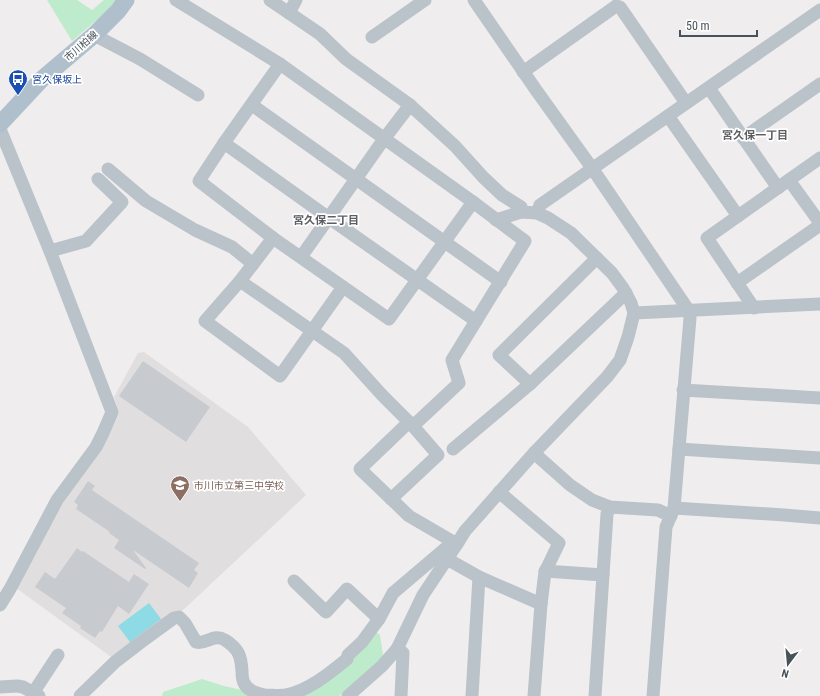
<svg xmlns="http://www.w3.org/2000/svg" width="820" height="696" font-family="'Roboto Condensed','Noto Sans JP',sans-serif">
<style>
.education{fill:#e1dedf}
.green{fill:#beebcc}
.water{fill:#8edae5}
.building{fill:#c7cbd0}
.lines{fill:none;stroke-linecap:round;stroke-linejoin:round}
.minor{stroke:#bac3c9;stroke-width:13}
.major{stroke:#afbfcb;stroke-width:17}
.labels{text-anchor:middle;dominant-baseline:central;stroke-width:3.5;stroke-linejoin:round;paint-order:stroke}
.street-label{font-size:10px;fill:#475259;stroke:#fff}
.transit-label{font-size:10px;fill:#164399;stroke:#fff;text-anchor:start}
.education-label{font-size:10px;fill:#785e54;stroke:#fff;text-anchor:start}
.neighbourhood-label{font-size:11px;font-weight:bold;fill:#5b5e62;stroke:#fff}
</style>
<rect width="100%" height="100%" fill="#f0edee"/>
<path class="education" d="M144,352L248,427L306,495L182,611L173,614L114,659L16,588L57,509L99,450L119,412L114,397L138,353Z"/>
<g class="green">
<path d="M47,0H77L92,10L104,0H116L105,13L72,41Z"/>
<path d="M375,631L380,635L383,655L377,667L339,696H293Z"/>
<path d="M202,679L224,686L242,690L251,696H162L163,692Z"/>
</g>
<path class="water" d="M149,603L161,619L130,642L118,626Z"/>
<g class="building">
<path d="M143,361L210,407L186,442L119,396Z"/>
<path d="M88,481L95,486L92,490L199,563L194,570L198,573L189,588L133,550L146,568L145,569L114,548L119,540L109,533L110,532L76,509L78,505L74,502Z"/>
<path d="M77,548L82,552L83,551L129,582L134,574L149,584L129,614L118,606L102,632L100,631L95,638L80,628L81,626L62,613L66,608L35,587L45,572L55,579Z"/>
</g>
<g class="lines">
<g class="minor">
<path d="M176,0L280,64L473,202L525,241L452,360L459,383L413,426"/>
<path d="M270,0L320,34L346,59L410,105L455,146L483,177L502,195L521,207V212"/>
<path d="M474,0L536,90L592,168L689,311L690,318L674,508L666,527L653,696"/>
<path d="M289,13L296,0"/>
<path d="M94,35L140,59L198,95"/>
<path d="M372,37L425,0"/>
<path d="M280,64L224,143L199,181L273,238L389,319L473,202"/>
<path d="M523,72L616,6L620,7L686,103"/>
<path d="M709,88L778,188"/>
<path d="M252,105L501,282"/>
<path d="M668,116L738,216"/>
<path d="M0,129L50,251L112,412L103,433L96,447L57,500L10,589L0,605"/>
<path d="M743,138L820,84"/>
<path d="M224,143L329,218L476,321"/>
<path d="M108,169L146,201L195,230L232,247L253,264"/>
<path d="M789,180L820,223"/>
<path d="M537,213L540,205L820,10"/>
<path d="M273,238L240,281L205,321L280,376L343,287"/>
<path d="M50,251L86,241L122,202L98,179"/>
<path d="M301,257L384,139L410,105"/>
<path d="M240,281L344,353L382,395L413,426L438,455L391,499"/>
<path d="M737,283L820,225"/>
<path d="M754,308L707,238L820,158"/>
<path d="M634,313L820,304"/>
<path d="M530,384L499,355L597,258"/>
<path d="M683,390L820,398"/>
<path d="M409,422L360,469L409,516L457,544"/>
<path d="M453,449L530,384L626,293"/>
<path d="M679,449L820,458"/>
<path d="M534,453L570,485L592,500L610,507L658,510L671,516"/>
<path d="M499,492L559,543L545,572L541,604L534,696"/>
<path d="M674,508L784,515L820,518"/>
<path d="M447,559L479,577L541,604"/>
<path d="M545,571L603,575"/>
<path d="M294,581L326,612L347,589L379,619"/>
<path d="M397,649L403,653L401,696"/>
<path d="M0,687L17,686L23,687L39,696"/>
<path d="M33,693L58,655"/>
<path d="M80,696L115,662L141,642L174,618L179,617L185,623L196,642C207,645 213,633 225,640C239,649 241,656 242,671C242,675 242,679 244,683C248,691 256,693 265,695C272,695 279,696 286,695C308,691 330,673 347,659L348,655L362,642L373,627L379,619L393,593L453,542"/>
<path d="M348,696L382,666L397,649L423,595L457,544L465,531L534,453L607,377L620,360L628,337L634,313L631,303L623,288L612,273L571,233L548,218L537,213L521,212L496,220"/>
<path d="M472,696L479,577"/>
<path d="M595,696L607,514L610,507"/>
</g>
<path class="major" d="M0,124L42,79L94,35L118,11L126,0"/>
</g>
<defs>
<g id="bus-pin" transform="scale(1)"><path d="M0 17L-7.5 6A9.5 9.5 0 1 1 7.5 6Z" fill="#1a4fb4" stroke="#fff"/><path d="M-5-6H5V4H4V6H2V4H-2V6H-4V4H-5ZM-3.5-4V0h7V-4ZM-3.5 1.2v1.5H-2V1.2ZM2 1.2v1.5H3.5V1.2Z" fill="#fff"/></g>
<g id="school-pin" transform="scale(1)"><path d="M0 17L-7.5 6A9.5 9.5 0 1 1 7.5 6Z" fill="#8d6e63" stroke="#fff"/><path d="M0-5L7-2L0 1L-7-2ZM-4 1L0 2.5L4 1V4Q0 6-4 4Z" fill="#fff"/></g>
</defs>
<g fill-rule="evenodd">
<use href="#bus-pin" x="18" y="79"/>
<use href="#school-pin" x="180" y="485"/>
</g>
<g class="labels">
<g class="street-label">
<text transform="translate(81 46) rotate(-41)">市川柏線</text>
</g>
<g class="transit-label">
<text x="32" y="79">宮久保坂上</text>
</g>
<g class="education-label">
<text x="194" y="485">市川市立第三中学校</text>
</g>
<g class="neighbourhood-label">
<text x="755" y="135">宮久保一丁目</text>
<text x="326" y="220">宮久保二丁目</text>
</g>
</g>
<g transform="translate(788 664) rotate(196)" stroke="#ffffff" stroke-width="3" paint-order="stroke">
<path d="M0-3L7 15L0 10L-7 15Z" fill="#475259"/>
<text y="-6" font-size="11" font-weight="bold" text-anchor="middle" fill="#475259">N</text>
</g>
<path d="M680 30v6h77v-6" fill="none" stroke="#475259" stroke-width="2"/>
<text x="686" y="30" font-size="12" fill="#475259" stroke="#ffffff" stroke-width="3" paint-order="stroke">50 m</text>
</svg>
